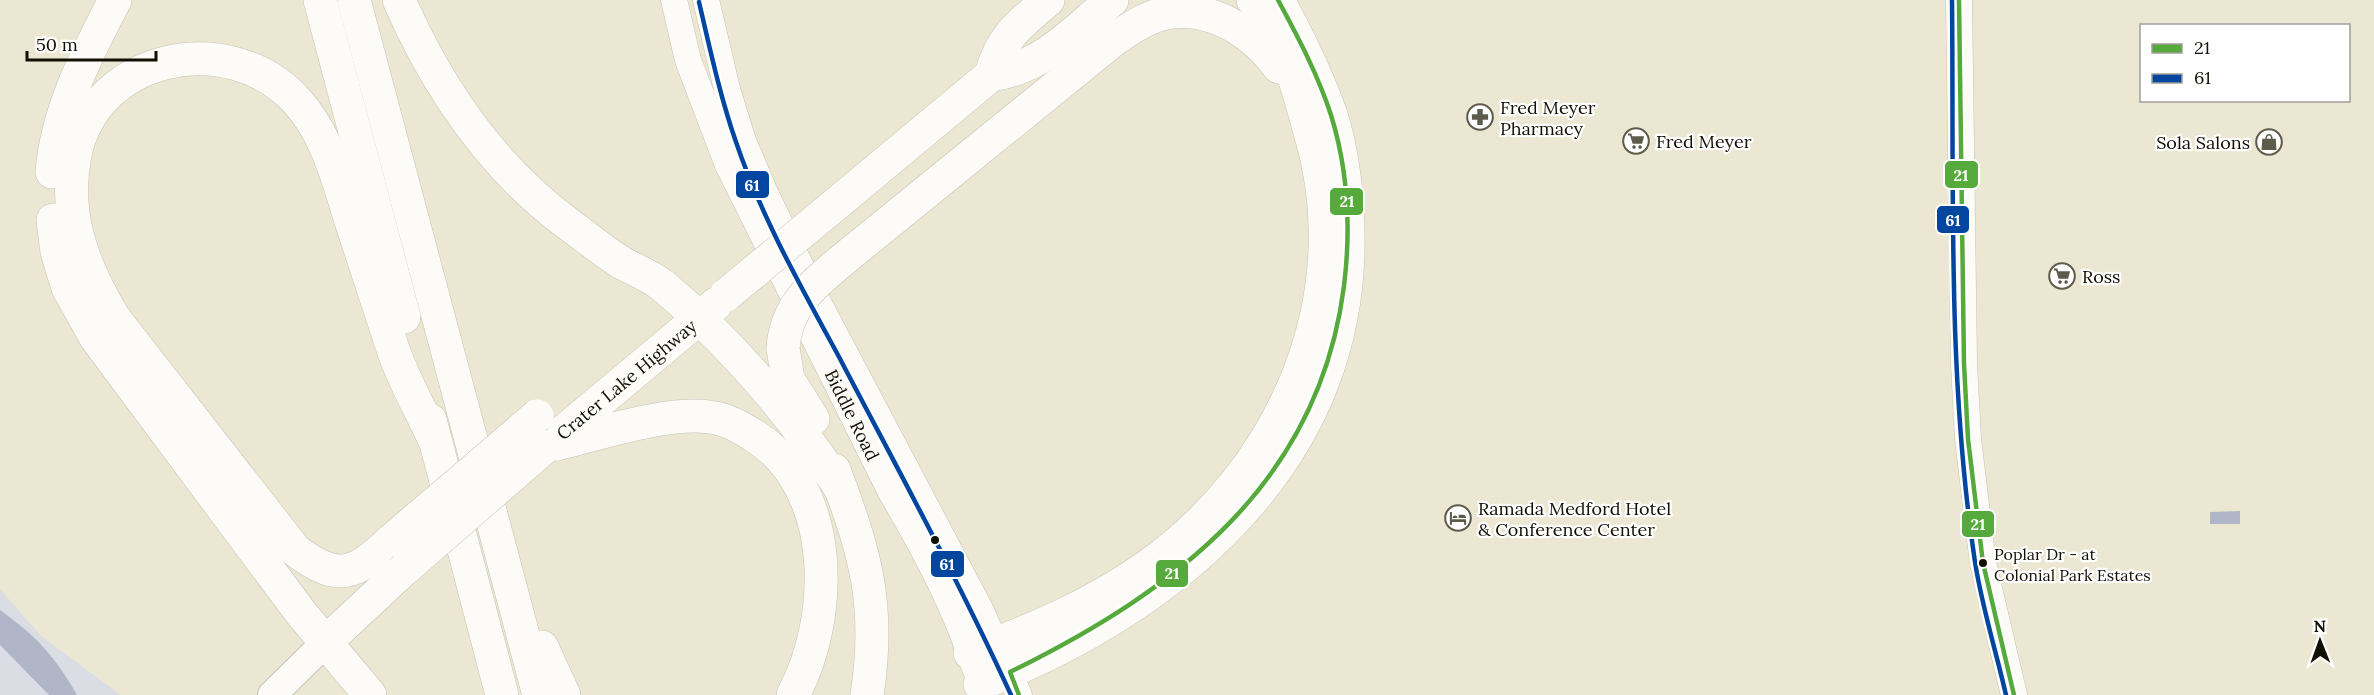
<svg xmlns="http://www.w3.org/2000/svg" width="2374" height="695" font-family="Lora,serif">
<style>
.green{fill:#dbdde4}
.water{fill:#b0b5c8}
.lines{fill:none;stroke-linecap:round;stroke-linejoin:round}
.secondary-casing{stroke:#c6c3b3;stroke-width:27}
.primary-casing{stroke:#c6c3b3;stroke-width:30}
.highway-casing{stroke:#c6c3b3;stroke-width:34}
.secondary{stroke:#fcfbf8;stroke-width:26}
.primary{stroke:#fcfbf8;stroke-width:28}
.highway{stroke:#fcfbf8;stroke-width:33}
.highway-bridge-casing{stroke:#c6c3b3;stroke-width:34;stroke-linecap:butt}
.highway-bridge{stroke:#fcfbf8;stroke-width:33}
.bus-1-casing{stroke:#fff;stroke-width:9}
.bus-2-casing{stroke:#fff;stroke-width:9}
.bus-1{stroke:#56aa3b;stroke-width:4.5}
.bus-2{stroke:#0246a0;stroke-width:4.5}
.bus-dot{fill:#120f03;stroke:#fff;stroke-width:2}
.labels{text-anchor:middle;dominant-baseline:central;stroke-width:4.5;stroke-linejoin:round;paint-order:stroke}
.bus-label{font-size:16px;fill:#120f03;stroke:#fff;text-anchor:start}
.poi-label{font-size:18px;fill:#120f03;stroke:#fff;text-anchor:start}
.street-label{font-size:18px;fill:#120f03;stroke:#fff}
.line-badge{stroke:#fff;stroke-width:2}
.badge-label{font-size:16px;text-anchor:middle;font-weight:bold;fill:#fff}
</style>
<rect width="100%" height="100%" fill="#ece7d2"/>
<path class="green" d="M0,589L41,636L121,695H0Z"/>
<g class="water">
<path d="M2240,511V524H2210V512Z"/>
<path d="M0,610C37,637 54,655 77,695H49L0,645Z"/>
</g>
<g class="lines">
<g class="secondary-casing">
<g id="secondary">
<path id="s1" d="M674,0L688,60L728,165L892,494C925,550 956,608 976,671"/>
<path d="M706,0L727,89L743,141L765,193L819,304L980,609L1019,695"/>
<path d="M1959,0L1964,364L1968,439L1983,563L2014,695"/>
</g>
</g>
<g class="primary-casing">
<path id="primary" d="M272,695L326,642"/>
</g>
<g class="highway-casing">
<g id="highway">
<path d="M320,0L404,317"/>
<path d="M354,0L539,695"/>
<path d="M399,0C437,87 489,165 567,223C585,236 603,251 622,263C635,270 650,276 662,285C731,343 792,414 841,489"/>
<path d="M991,75C1001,37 1020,24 1048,0"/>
<path d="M52,172C57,110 87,54 115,0"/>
<path d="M830,209L991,75C1042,68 1073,32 1112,0"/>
<path d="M53,220L57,252L68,288L96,338L301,613L370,695"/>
<path d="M851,253L1116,38C1130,29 1145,18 1162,14C1209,3 1252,31 1279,67"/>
<path d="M783,348L788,379L813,419"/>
<path d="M430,420L502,695"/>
<path id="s2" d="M551,442L716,304"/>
<path d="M545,447C592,436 664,411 710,417C727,419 742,428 756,437C837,490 834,619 793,695"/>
<path d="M834,470C865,552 881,605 867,695"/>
<path d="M392,540C355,575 338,583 295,550L114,318C83,266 63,215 75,155C95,54 228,28 295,99C327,133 337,177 351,221C365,263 378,304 392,346C402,378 421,410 435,441"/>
<path d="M326,642L400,573"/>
<path d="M542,647L564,695"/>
<path d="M970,653C1032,631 1090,606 1145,568C1283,472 1360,297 1310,132C1298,89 1285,33 1253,0"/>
<path d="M980,684C1168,610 1341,471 1348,254C1349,207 1345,160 1331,115C1317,75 1298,37 1278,0"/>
</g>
</g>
<use href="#secondary" class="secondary"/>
<use href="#primary" class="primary"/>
<use href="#highway" class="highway"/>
<g class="highway-bridge-casing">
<g id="highway-bridge">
<path d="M726,295L830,209"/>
<path d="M783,348C786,302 819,280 851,253"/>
<path d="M392,540L537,416"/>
<path d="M400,573L545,447"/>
</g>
</g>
<use href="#highway-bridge" class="highway-bridge"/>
<g class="bus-1-casing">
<g id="bus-1">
<path d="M1959,0L1964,364L1968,439L1983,563L2014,695"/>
<path d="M1019,695L1010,672C1177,590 1319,483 1344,286C1351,229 1348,170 1331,115C1318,75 1298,37 1278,0"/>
</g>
</g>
<g class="bus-2-casing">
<g id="bus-2">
<path d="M1952,0C1954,187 1947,377 1975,562C1982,607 1996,651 2006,695"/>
<path d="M699,2C710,49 720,96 736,142C761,216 801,287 838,355C897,468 958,579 1011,695"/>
</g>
</g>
<use href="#bus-1" class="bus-1"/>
<use href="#bus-2" class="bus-2"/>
</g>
<defs>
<g id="pharmacy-ring" transform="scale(1.35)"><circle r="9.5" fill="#fff" stroke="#5e5b4b" stroke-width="1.5"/><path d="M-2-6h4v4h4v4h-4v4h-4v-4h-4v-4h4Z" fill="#5e5b4b"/></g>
<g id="supermarket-ring" transform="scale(1.35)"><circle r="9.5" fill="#fff" stroke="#5e5b4b" stroke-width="1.5"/><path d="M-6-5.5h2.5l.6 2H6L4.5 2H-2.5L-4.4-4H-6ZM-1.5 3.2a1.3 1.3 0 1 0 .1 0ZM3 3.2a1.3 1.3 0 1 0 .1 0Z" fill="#5e5b4b"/></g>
<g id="shop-ring" transform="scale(1.35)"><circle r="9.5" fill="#fff" stroke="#5e5b4b" stroke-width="1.5"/><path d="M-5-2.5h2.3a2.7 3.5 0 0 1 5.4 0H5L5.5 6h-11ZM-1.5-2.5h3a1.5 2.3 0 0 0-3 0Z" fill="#5e5b4b"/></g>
<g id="hotel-ring" transform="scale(1.35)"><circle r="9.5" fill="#fff" stroke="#5e5b4b" stroke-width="1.5"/><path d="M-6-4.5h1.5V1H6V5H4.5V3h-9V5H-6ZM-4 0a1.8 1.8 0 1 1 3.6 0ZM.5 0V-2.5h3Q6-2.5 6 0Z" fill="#5e5b4b"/></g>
</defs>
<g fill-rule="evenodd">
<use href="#pharmacy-ring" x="1480" y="117"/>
<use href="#supermarket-ring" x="1636" y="141"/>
<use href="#shop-ring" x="2269" y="142"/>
<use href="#supermarket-ring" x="2062" y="276"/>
<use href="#hotel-ring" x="1458" y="518"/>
</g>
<g class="bus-dot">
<circle cx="935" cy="540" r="5"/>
<circle cx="1983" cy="563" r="5"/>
</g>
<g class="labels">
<g class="bus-label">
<text x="1994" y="554">Poplar Dr - at<tspan x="1994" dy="21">Colonial Park Estates</tspan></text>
</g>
<g class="poi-label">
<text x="1500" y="107">Fred Meyer<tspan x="1500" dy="21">Pharmacy</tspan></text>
<text x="1656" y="141">Fred Meyer</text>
<text x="2250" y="142" text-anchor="end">Sola Salons</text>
<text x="2082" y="276">Ross</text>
<text x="1478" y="508">Ramada Medford Hotel<tspan x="1478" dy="21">&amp; Conference Center</tspan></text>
</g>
<g class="street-label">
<text stroke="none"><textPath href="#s2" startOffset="98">Crater Lake Highway</textPath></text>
<text stroke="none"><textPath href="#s1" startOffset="453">Biddle Road</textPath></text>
</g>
</g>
<g class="line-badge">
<rect x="1944" y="160" width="35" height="29" rx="6" fill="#56aa3b"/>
<rect x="735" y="170" width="35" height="29" rx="6" fill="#0246a0"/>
<rect x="1329" y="187" width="35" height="29" rx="6" fill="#56aa3b"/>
<rect x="1936" y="205" width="34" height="29" rx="6" fill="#0246a0"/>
<rect x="1961" y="510" width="34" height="28" rx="6" fill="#56aa3b"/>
<rect x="930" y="550" width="35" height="28" rx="6" fill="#0246a0"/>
<rect x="1155" y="559" width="34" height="29" rx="6" fill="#56aa3b"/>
</g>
<g class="badge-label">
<text x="1961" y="181">21</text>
<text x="752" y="191">61</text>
<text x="1347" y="207">21</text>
<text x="1953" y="226">61</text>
<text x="1978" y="530">21</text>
<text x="947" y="570">61</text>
<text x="1172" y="579">21</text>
</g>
<rect x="2140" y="24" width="210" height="78" fill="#ffffff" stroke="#a09f9a" stroke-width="1.5"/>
<rect x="2152" y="44" width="30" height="9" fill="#56aa3b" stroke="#a09f9a" stroke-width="1.5"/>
<text x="2194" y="54" font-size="18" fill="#120f03">21</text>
<rect x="2152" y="74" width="30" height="9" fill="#0246a0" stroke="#a09f9a" stroke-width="1.5"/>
<text x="2194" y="84" font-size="18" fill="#120f03">61</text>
<g transform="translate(2320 641) rotate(359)" stroke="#ffffff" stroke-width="4.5" paint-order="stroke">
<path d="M0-4.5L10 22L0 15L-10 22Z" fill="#120f03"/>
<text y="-9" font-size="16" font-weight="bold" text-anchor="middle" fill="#120f03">N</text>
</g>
<path d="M27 51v9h129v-9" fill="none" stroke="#120f03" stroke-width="3"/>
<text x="36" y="51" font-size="18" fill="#120f03" stroke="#ffffff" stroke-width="4.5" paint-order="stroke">50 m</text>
</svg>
